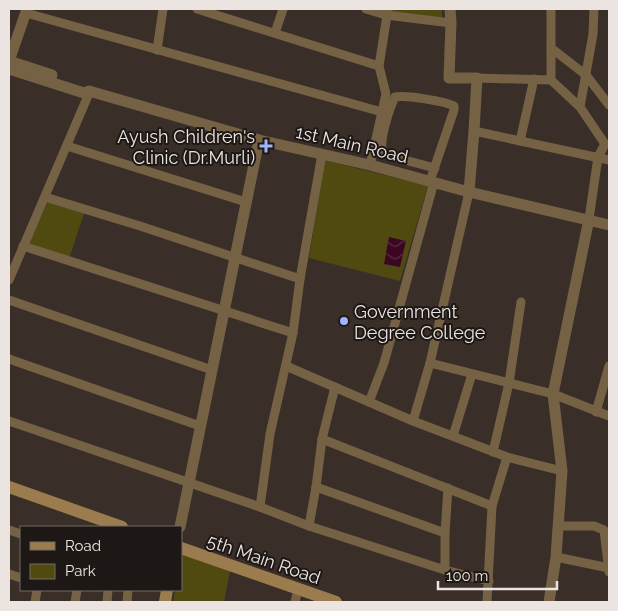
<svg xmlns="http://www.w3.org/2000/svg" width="618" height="611" font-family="Raleway,sans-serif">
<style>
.green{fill:#504a11}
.water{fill:url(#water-waves)}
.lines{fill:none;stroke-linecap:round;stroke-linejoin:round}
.minor{stroke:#756245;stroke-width:9}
.tertiary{stroke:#756245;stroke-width:11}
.secondary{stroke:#9b7c4e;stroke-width:12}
.poi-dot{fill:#a1b3fd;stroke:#1d1815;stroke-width:2}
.labels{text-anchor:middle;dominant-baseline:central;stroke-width:4;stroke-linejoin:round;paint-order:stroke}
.poi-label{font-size:18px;fill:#ece4e0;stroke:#1d1815;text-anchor:end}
.street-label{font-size:18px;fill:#ece4e0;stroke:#1d1815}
</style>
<defs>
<pattern id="water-waves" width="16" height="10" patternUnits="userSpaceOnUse" patternTransform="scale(1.25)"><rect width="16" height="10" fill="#3b0621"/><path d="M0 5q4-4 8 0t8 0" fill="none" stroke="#582a41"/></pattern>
</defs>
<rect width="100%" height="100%" fill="#3a2e28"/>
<g class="green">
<path d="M391,9H442V21L390,12Z"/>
<path d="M324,160L428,186L400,281L309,258Z"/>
<path d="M48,202L84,213L69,259L28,245Z"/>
<path d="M182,553L230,571L224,602H173L175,590H181Z"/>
</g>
<path class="water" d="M389,237L406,241L400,267L384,264Z"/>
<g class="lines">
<g class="minor">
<path d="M197,9L379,66"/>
<path d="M366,9L386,15L451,23"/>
<path d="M26,13L382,112"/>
<path d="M275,33L283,9"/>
<path d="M551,48L586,75L609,105"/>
<path d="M157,50L163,9"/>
<path d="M477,78L551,80L580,107L605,144L598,157L589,219"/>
<path d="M551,80V9"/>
<path d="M580,107L593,34L594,9"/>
<path d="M474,131L609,160"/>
<path d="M520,141L534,79"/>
<path d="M67,146L246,202"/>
<path d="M370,165L386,94L379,66L388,9"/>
<path d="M430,181L454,110V106C444,101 406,95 395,97C389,109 380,138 382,151L397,158L435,168"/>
<path d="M45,197L140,226L300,279"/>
<path d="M23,246L293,333"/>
<path d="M9,280L90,91"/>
<path d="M9,300L212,370"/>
<path d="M9,359L200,426"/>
<path d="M430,363L553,394L609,416"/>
<path d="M286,366L413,421L507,457L562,471"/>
<path d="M369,402L384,363L434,182"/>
<path d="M596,412L609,366"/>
<path d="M9,421L260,507L309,526L445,570L489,581"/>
<path d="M413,421L430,363L469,192"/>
<path d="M453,436L472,374"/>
<path d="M322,439L492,506"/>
<path d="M493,452L509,383L521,302"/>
<path d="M316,487L445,533"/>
<path d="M260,507L270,434L293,333L300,279L322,154"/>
<path d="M309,526L316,487L322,439L335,387"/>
<path d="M558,526H594L604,530L609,572"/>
<path d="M9,530L21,534"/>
<path d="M556,557L609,568"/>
<path d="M445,570V533L448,488"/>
<path d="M9,574L21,578"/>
<path d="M35,602L37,590"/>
<path d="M75,602L77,590"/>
<path d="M107,602L108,590"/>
<path d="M127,602L128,590"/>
<path d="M295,602L298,589"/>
<path d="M487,602L492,506L507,457"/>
</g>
<g class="tertiary">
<path d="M450,9L451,23L449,78H477L474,131L469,192"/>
<path d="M9,61L52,75"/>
<path d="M9,61L27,9"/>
<path d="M9,69L84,93L89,91L259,140L370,165L469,192L609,225"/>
<path d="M180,527L259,140"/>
<path d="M549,602L556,557L562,471L553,394L589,219"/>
</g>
<g class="secondary">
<path d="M9,487L122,527"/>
<path d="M181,548L336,602"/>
<path d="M165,602L167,590"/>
</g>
</g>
<g class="poi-dot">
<path d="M263.5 138.5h5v5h5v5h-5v5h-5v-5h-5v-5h5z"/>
<circle cx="344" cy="321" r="5"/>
</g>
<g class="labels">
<g class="poi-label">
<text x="255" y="136">Ayush Children's<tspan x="255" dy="21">Clinic (Dr.Murli)</tspan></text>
<text x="354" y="311" text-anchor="start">Government<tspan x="354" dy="21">Degree College</tspan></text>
</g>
<g class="street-label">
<text transform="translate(352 144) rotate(13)">1st Main Road</text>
<text transform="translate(264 559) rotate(19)">5th Main Road</text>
</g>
</g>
<rect width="618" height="611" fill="none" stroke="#ece4e0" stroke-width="20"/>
<rect x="20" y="526" width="162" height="65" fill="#1d1815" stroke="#706a66"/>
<rect x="30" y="542" width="25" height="8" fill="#9b7c4e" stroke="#706a66"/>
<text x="65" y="551" font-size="15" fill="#ece4e0">Road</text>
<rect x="30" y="564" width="25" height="15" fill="#504a11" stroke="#706a66"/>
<text x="65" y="576" font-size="15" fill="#ece4e0">Park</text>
<path d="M438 581v8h119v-8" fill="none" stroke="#ece4e0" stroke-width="2.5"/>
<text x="446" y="581" font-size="15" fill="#ece4e0" stroke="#1d1815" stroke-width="4" paint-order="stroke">100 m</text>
</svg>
